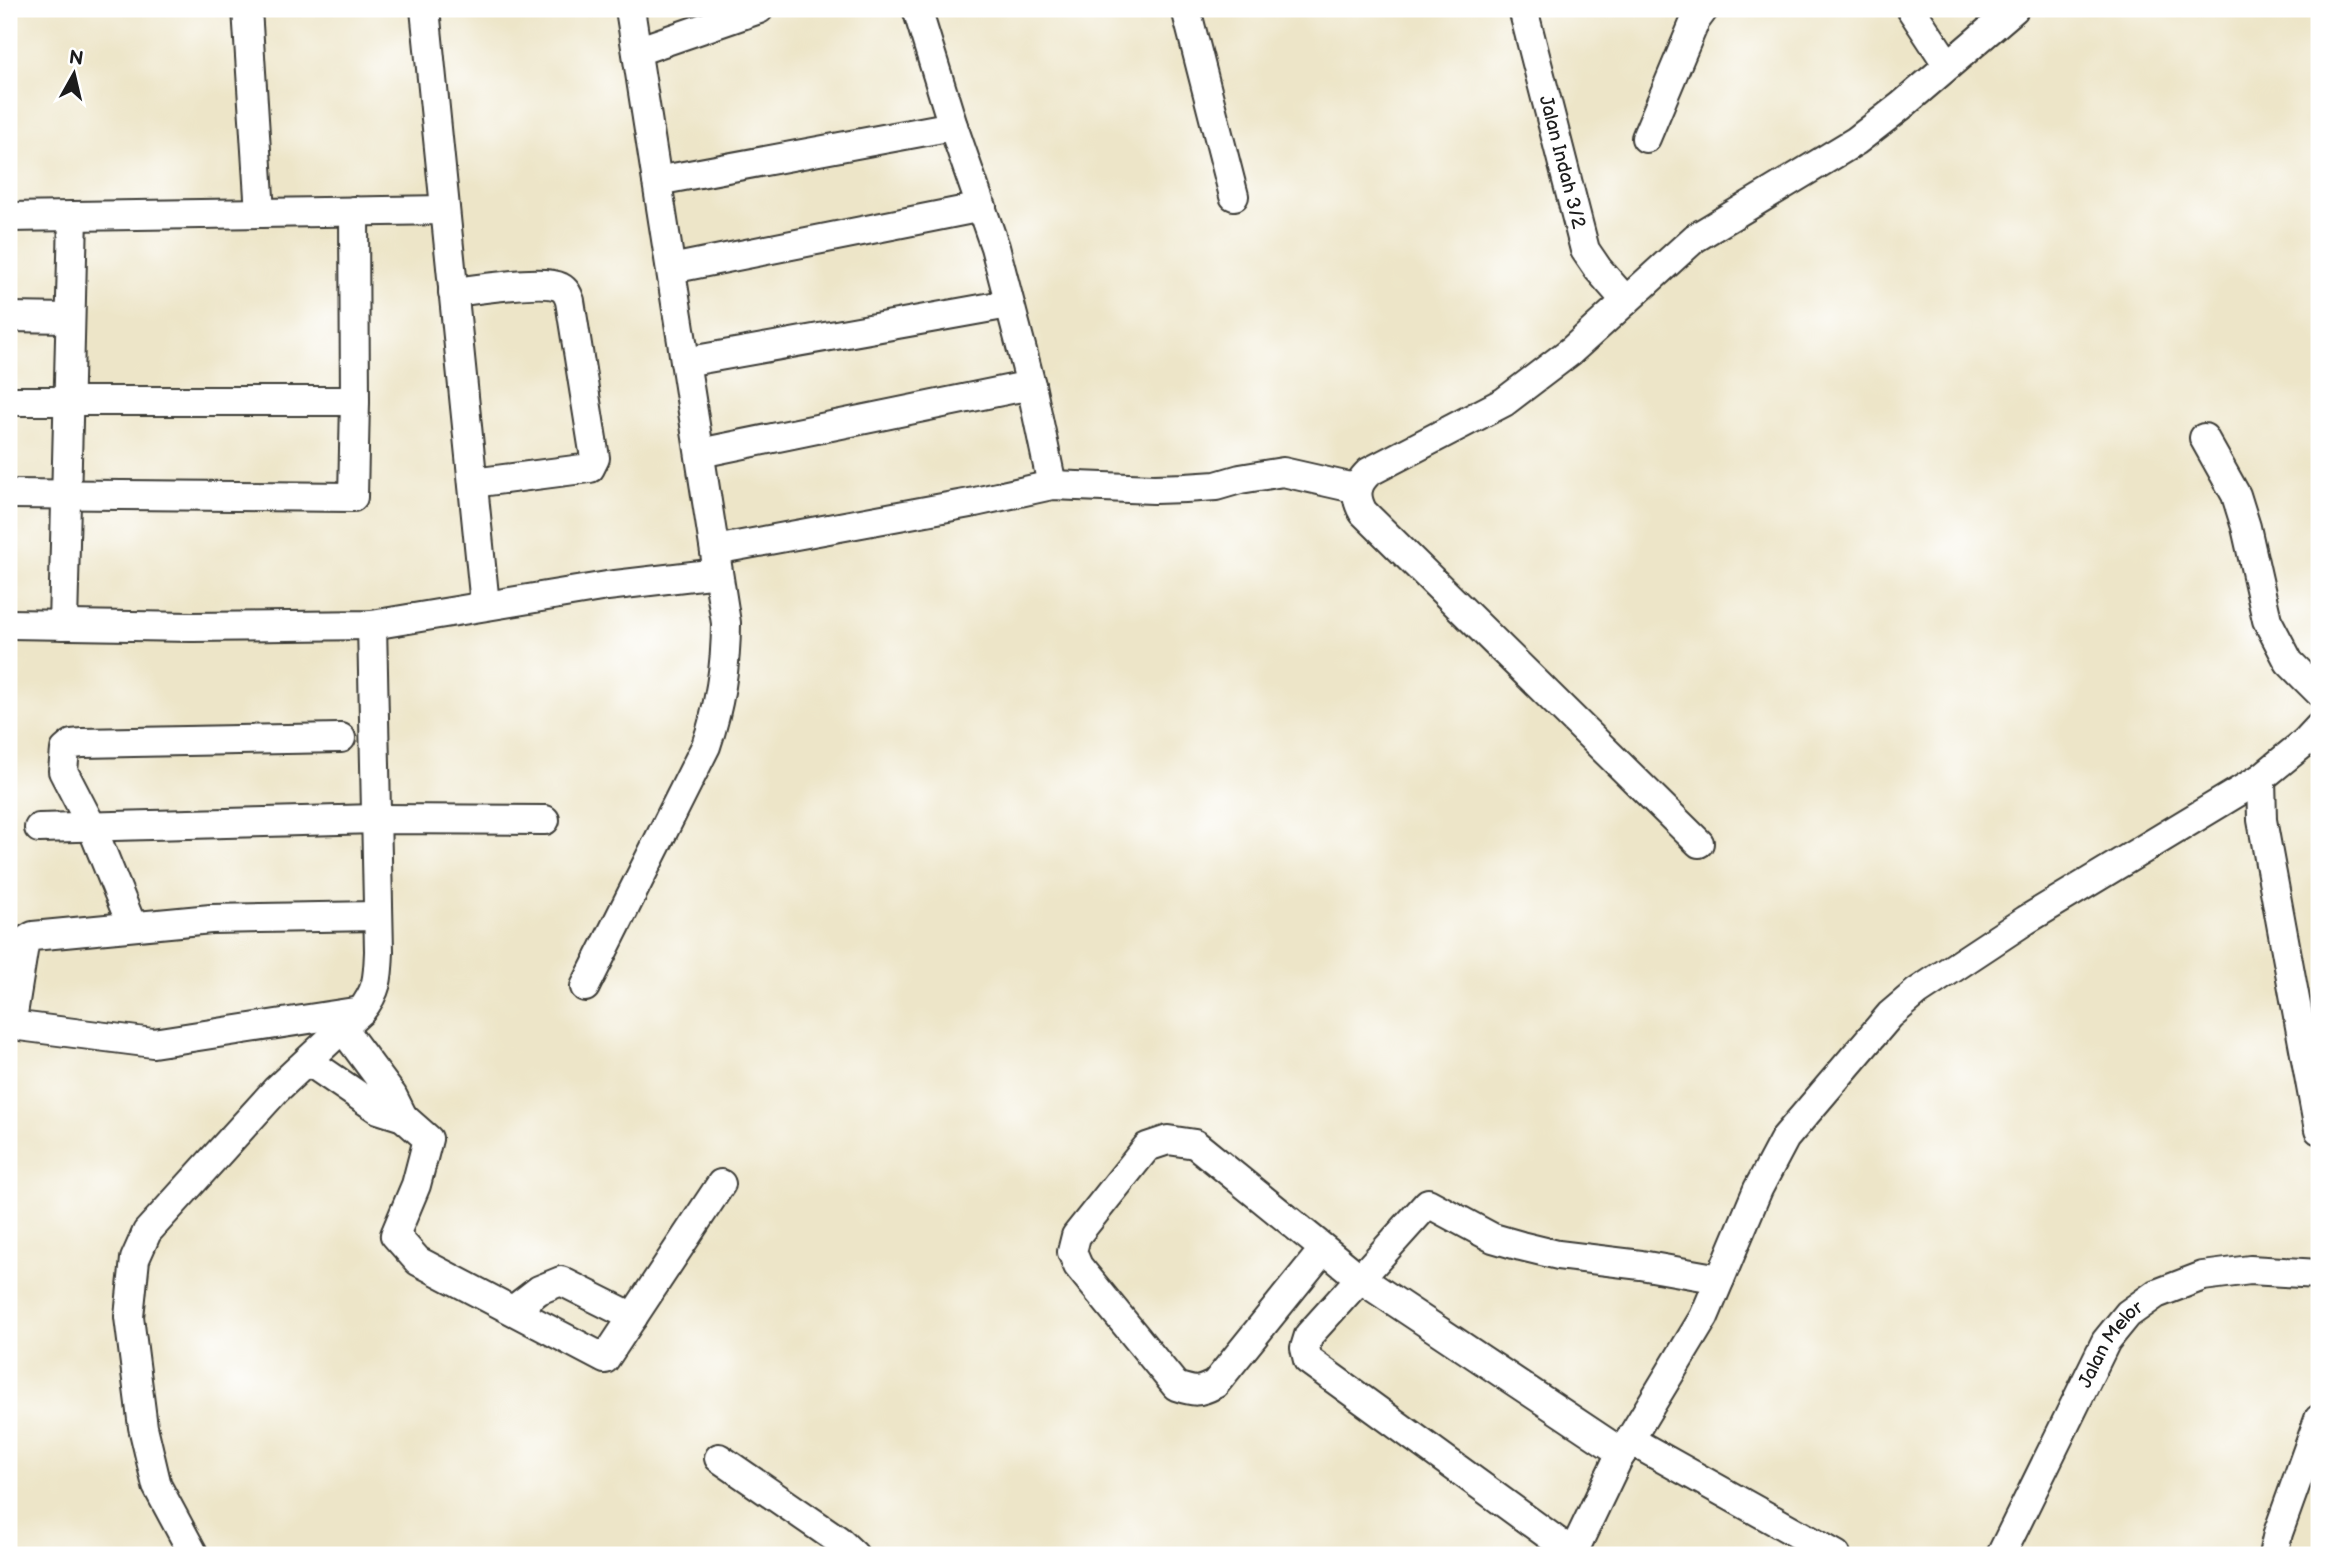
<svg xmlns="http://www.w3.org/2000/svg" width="2328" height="1564" font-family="'Balsamiq Sans',sans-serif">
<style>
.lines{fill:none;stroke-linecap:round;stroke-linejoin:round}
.minor-casing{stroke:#3b3a36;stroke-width:32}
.minor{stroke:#fff;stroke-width:28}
.labels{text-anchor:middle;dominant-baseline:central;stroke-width:7;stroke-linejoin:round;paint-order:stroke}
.street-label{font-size:19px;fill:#1c1c1c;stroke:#fff}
</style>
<rect width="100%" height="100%" fill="#fff"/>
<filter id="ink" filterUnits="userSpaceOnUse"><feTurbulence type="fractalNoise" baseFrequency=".0143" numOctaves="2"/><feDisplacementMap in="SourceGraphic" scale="14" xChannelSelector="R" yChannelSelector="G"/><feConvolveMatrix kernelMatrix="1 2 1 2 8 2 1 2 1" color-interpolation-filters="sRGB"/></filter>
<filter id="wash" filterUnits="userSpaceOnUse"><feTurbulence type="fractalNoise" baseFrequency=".00686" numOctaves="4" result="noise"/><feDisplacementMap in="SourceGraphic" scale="28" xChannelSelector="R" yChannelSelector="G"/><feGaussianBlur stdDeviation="1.57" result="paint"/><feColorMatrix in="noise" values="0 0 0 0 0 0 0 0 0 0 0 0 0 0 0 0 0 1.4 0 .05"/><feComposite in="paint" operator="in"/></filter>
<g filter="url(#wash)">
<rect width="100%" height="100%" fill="#ede5c8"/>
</g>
<g filter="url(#ink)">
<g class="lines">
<g class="minor-casing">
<g id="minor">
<path d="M247,9L260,213"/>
<path d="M425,9L485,605"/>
<path d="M917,9L953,126L995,247L1031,385L1052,485"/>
<path d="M1186,9L1234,196"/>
<path id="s1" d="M1523,9L1585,250L1598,269L1626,301"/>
<path d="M1911,9L1948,65"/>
<path d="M637,51L759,9"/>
<path d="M1646,138L1695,21L1704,9"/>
<path d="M657,181L953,126"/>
<path d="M9,217L445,210"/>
<path d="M671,269L982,207"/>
<path d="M453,292C476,290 543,278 560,287C566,290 568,295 570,301L595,458L590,468L473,483"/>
<path d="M9,317L70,318"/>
<path d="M685,362L1009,304"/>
<path d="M9,401H355"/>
<path d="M2204,438L2236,495L2246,527L2267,620L2289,662L2319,692"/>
<path d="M700,453L1031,385"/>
<path d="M9,494L353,497L355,401L354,211"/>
<path d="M715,550L975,502L1052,485L1154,489L1185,488L1216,486L1240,479L1283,472L1345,486L1358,487"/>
<path d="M9,624L192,627L372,625L607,586L718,573"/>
<path d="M63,625L73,216"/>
<path d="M2261,778L2262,820L2319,1130"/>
<path d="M39,828L376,819L545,820"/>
<path d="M1699,843L1363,512C1354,496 1356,484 1369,472L1504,402L1571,351L1695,238L1856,141L1901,106L2014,9"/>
<path d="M132,926L91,825L63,771L65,750L72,744L82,743L341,738"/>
<path d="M585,987L706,746C720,705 726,665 726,623L630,9"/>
<path d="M361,1011L153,1043L19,1026L14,1022L13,1014L24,945L28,939L33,936L211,919L377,916"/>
<path d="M343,1029L392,1095L403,1117"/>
<path d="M308,1061L378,1109L403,1117L428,1139L416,1185L395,1235L418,1261L605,1359L721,1184"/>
<path d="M1324,1249L1215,1384C1198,1393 1194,1392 1176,1386L1078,1266L1072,1252L1076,1236L1147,1147L1168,1140L1195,1144L1361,1279L1622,1453"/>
<path d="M513,1310L539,1290L561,1281L633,1317"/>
<path d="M1630,1440L1836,1555"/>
<path d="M719,1458L838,1540L854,1555"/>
<path d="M1573,1553L1308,1360L1305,1348L1309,1335L1428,1203L1493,1238L1521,1246L1558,1255L1641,1265L1720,1279"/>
<path d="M194,1555L157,1486L143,1427L129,1317L135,1259L147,1232L276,1090L361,1011C378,990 378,977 379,951L372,625"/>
<path d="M1572,1555L1617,1461L1704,1317L1758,1189L1785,1138L1890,1015L1917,992L2026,920L2261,778L2305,742L2319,727"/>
<path id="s2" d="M2001,1555L2106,1341L2128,1314L2156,1294L2203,1276L2250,1270L2319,1274"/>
<path d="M2273,1555L2278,1533L2319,1419"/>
</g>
</g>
<use href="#minor" class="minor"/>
</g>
</g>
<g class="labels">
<g class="street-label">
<text stroke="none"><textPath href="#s1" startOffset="158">Jalan Indah 3/2</textPath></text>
<text stroke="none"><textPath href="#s2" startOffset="238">Jalan Melor</textPath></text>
</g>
</g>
<rect width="2328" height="1564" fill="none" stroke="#fff" stroke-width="35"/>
<g transform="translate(74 74) rotate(8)" stroke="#ffffff" stroke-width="5" paint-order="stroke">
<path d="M0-5L12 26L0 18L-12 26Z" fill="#1c1c1c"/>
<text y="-10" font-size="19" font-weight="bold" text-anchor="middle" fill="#1c1c1c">N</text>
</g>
</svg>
